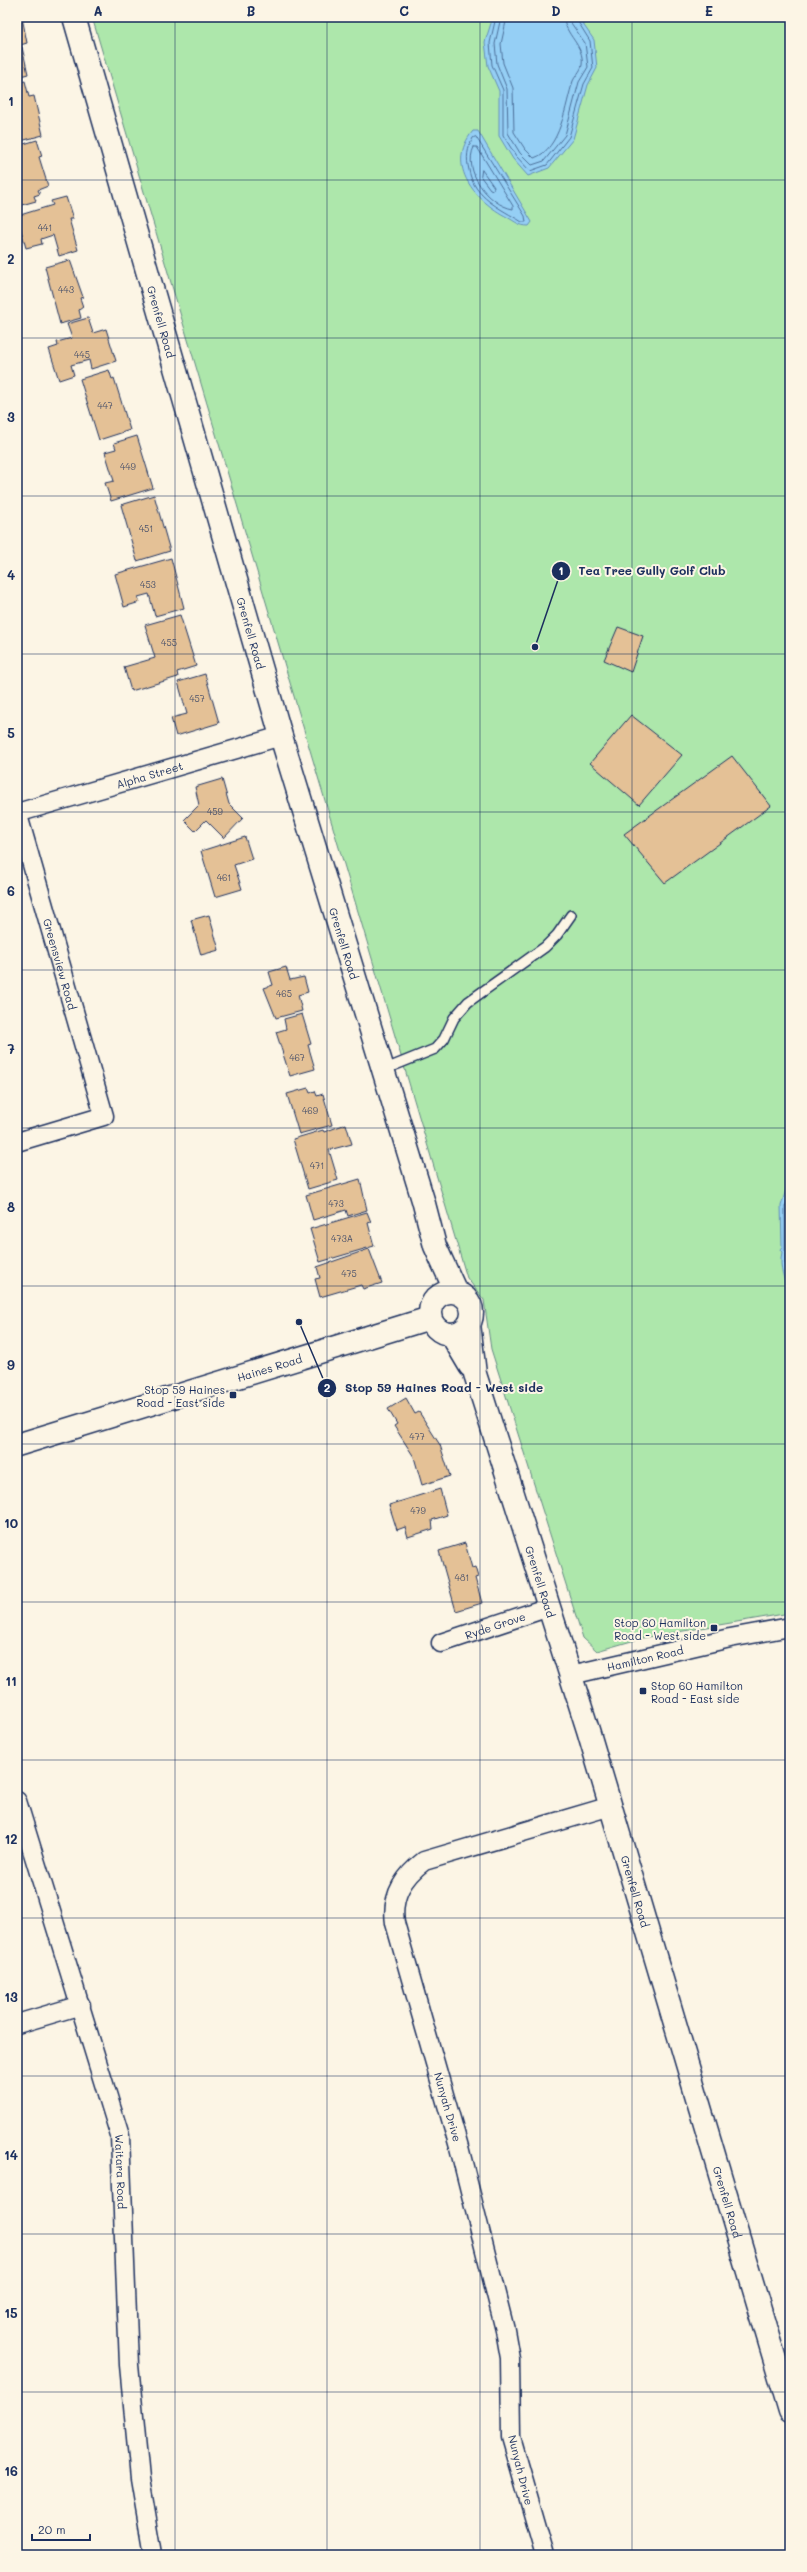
<svg xmlns="http://www.w3.org/2000/svg" width="807" height="2572" font-family="Mali,sans-serif">
<style>
.green{fill:#ade7ab;stroke:#648b84}
.water{fill:#95cff5;stroke:#648fb9}
.lines{fill:none;stroke-linecap:round;stroke-linejoin:round}
.shore{stroke:#4c6f9a;stroke-width:1}
.building{fill:#e4c196;stroke:#1b2f5e}
.service-casing{stroke:#1b2f5e;stroke-width:12}
.minor-casing{stroke:#1b2f5e;stroke-width:21}
.tertiary-casing{stroke:#1b2f5e;stroke-width:25}
.secondary-casing{stroke:#1b2f5e;stroke-width:25}
.service{stroke:#fcf5e5;stroke-width:9}
.minor{stroke:#fcf5e5;stroke-width:18}
.tertiary{stroke:#fcf5e5;stroke-width:22}
.secondary{stroke:#fcf5e5;stroke-width:22}
.grid{fill:none;stroke:#1b2f5e;stroke-width:1;stroke-opacity:0.55}
.poi-dot{fill:#1b2f5e;stroke:#fcf5e5;stroke-width:1.5}
.labels{text-anchor:middle;dominant-baseline:central;stroke-width:4;stroke-linejoin:round;paint-order:stroke}
.number-label{font-size:9px;fill:#4d546c}
.street-label{font-size:11px;fill:#1b2f5e;stroke:#fcf5e5}
.poi-label{font-size:11px;fill:#1b2f5e;stroke:#fcf5e5;text-anchor:end}
.leader{fill:none;stroke:#1b2f5e;stroke-width:1.5}
.callout-dot{fill:#1b2f5e;stroke:#fcf5e5;stroke-width:1.5}
.mark-label{font-size:12px;text-anchor:middle;font-weight:bold;fill:#fff}
.callout-label{font-size:12px;text-anchor:middle;font-weight:bold;fill:#1b2f5e;stroke:#fcf5e5;stroke-width:4;stroke-linejoin:round;paint-order:stroke}
.neatline{fill:none;stroke:#1b2f5e;stroke-width:1.5}
.grid-label{font-size:13px;text-anchor:middle;font-weight:bold;fill:#1b2f5e}
</style>
<rect width="100%" height="100%" fill="#fcf5e5"/>
<filter id="ink" filterUnits="userSpaceOnUse"><feTurbulence type="fractalNoise" baseFrequency=".025" numOctaves="2"/><feDisplacementMap in="SourceGraphic" scale="8" xChannelSelector="R" yChannelSelector="G"/><feConvolveMatrix kernelMatrix="1 2 1 2 8 2 1 2 1" color-interpolation-filters="sRGB"/></filter>
<g filter="url(#ink)">
<path class="green" d="M92,17H790V1613L642,1638L597,1651L583,1638L491,1349L484,1300L467,1278Z"/>
<g class="water">
<path d="M493,17H578L594,40L597,68L588,85L573,139L549,168L528,176L513,159L499,136V91L488,66L485,42Z"/>
<path d="M473,131H478L532,222L529,226C519,226 516,222 507,217C476,201 444,166 473,131Z"/>
<path d="M790,1176V1298C786,1283 778,1268 782,1252L780,1250L782,1246L781,1206Z"/>
</g>
<g class="lines">
<g class="shore">
<path d="M496,17L490,43L492,65L503,90V135L516,156L530,171L547,165L569,137L584,84L593,68L590,41L575,17"/>
<path d="M501,17L495,44L497,64L507,89L508,133L520,153L532,165L544,161L565,135L579,82L588,67L585,43L571,23L570,17"/>
<path d="M507,17L501,44L503,63L513,88L514,132L525,149L534,158C561,149 565,105 573,81C575,76 581,71 582,65C585,45 564,35 564,17"/>
<path d="M476,137L525,216L526,222H522C500,208 474,198 469,170C466,158 467,149 473,138Z"/>
<path d="M474,147H477L513,206V209C489,205 462,171 474,147Z"/>
<path d="M482,170L494,187L493,190L490,189L481,177Z"/>
<path d="M790,1192L785,1207V1262L790,1281"/>
</g>
</g>
<g class="building">
<path d="M17,17H22L27,43L17,46Z"/>
<path d="M22,47L28,74L17,77V48Z"/>
<path d="M25,81L29,97L34,96L43,135L17,142V83Z"/>
<path d="M37,140L42,156L39,157L48,186L38,190L40,194L34,196L36,201L18,206L17,146Z"/>
<path d="M66,197L73,219H69L78,250L59,256L53,235L41,239L42,244L26,248L17,216L53,205L51,201Z"/>
<path d="M70,260L83,297L80,298L83,307L79,310L81,318L60,324L45,267Z"/>
<path d="M88,318L93,333L106,329L116,361L91,369L89,360L71,365L74,375L59,380L49,349L58,346L57,342L72,338L67,324Z"/>
<path d="M109,370L112,379L114,378L130,430L99,440L80,379Z"/>
<path d="M137,436L153,488L111,501L105,483L114,481L105,452L116,449L114,443Z"/>
<path d="M154,495L170,551L137,561L121,505Z"/>
<path d="M171,558L184,608L155,616L149,594L138,597L140,602L124,607L115,574Z"/>
<path d="M180,615L196,666L177,672L178,677L131,691L124,667L155,658L145,625Z"/>
<path d="M618,627L643,636L631,672L604,660Z"/>
<path d="M205,674L219,723L176,736L171,718L187,714L178,682Z"/>
<path d="M631,715L682,755L639,805L590,763Z"/>
<path d="M732,756L771,806L665,883L624,834Z"/>
<path d="M222,779L229,804L243,818L224,838L206,820L195,831L184,820L199,805L195,787Z"/>
<path d="M245,837L252,859L234,865L242,889L215,897L201,851Z"/>
<path d="M209,915L219,950L201,955L191,920Z"/>
<path d="M286,967L290,980L304,977L308,992L298,995L302,1011L276,1018L264,988L273,985L269,972Z"/>
<path d="M302,1014L311,1044L308,1045L315,1069L290,1076L276,1032L286,1029L284,1019Z"/>
<path d="M308,1088L310,1093L315,1091L317,1096L323,1094L332,1125L299,1134L287,1094Z"/>
<path d="M346,1124L352,1144L329,1150L338,1180L308,1189L293,1139L323,1130L324,1132Z"/>
<path d="M360,1179L367,1210L348,1216L346,1210L313,1220L306,1195Z"/>
<path d="M367,1212L371,1222L368,1223L374,1246L320,1262L310,1229Z"/>
<path d="M369,1249L382,1283L363,1289L361,1285L320,1297L315,1279L320,1278L317,1267Z"/>
<path d="M406,1398L415,1414L419,1412L440,1445L450,1476L422,1485L414,1457L394,1426L397,1424L388,1409Z"/>
<path d="M440,1489L447,1515L432,1520L433,1529L408,1537L405,1527L397,1530L389,1505Z"/>
<path d="M465,1543L472,1568L475,1567L478,1577L475,1578L482,1603L456,1611L439,1551Z"/>
</g>
<g class="lines">
<g class="service-casing">
<path id="service" d="M383,1070L435,1049L444,1039L454,1018L468,1002L545,947L557,935L571,915"/>
</g>
<g class="minor-casing">
<g id="minor">
<path id="s1" d="M17,812L104,1116L17,1142"/>
<path id="s2" d="M17,813L281,736"/>
<path id="s3" d="M441,1643L549,1607"/>
<path id="s4" d="M571,1675L730,1638L790,1627"/>
<path id="s5" d="M17,1801L120,2136L129,2365L140,2479L153,2555"/>
<path d="M17,2024L81,2005"/>
<path d="M545,2555L511,2437L510,2358L505,2330L459,2147L395,1923C391,1896 403,1877 424,1861L611,1806"/>
</g>
</g>
<g class="tertiary-casing">
<g id="tertiary">
<path id="s6" d="M469,1324L475,1374L588,1730L790,2411"/>
<path d="M451,1334L470,1366"/>
</g>
</g>
<g class="secondary-casing">
<g id="secondary">
<path id="s7" d="M74,17L281,736L423,1200L435,1246L456,1292"/>
<circle cx="451" cy="1313" r="21"/>
<path id="s8" d="M17,1445L430,1318"/>
</g>
</g>
<use href="#service" class="service"/>
<use href="#minor" class="minor"/>
<use href="#tertiary" class="tertiary"/>
<use href="#secondary" class="secondary"/>
</g>
</g>
<path class="grid" d="M175,17V2555M327,17V2555M480,17V2555M632,17V2555M17,180H790M17,338H790M17,496H790M17,654H790M17,812H790M17,970H790M17,1128H790M17,1286H790M17,1444H790M17,1602H790M17,1760H790M17,1918H790M17,2076H790M17,2234H790M17,2392H790"/>
<g class="poi-dot">
<rect x="229" y="1391" width="8" height="8" rx="2"/>
<rect x="710" y="1624" width="8" height="8" rx="2"/>
<rect x="639" y="1687" width="8" height="8" rx="2"/>
</g>
<g class="labels">
<g class="number-label">
<text x="45" y="227">441</text>
<text x="66" y="289">443</text>
<text x="82" y="354">445</text>
<text x="105" y="405">447</text>
<text x="128" y="466">449</text>
<text x="146" y="528">451</text>
<text x="148" y="584">453</text>
<text x="169" y="642">455</text>
<text x="197" y="698">457</text>
<text x="215" y="811">459</text>
<text x="224" y="877">461</text>
<text x="284" y="993">465</text>
<text x="297" y="1057">467</text>
<text x="310" y="1110">469</text>
<text x="317" y="1165">471</text>
<text x="336" y="1203">473</text>
<text x="342" y="1238">473A</text>
<text x="349" y="1273">475</text>
<text x="417" y="1436">477</text>
<text x="418" y="1510">479</text>
<text x="462" y="1577">481</text>
</g>
<g class="street-label">
<text stroke="none"><textPath href="#s7" startOffset="317">Grenfell Road</textPath></text>
<text stroke="none"><textPath href="#s7" startOffset="641">Grenfell Road</textPath></text>
<text stroke="none"><textPath href="#s2" startOffset="138">Alpha Street</textPath></text>
<text stroke="none"><textPath href="#s7" startOffset="965">Grenfell Road</textPath></text>
<text stroke="none"><textPath href="#s1" startOffset="158">Greensview Road</textPath></text>
<text stroke="none"><textPath href="#s8" startOffset="264">Haines Road</textPath></text>
<text stroke="none"><textPath href="#s6" startOffset="268">Grenfell Road</textPath></text>
<text stroke="none"><textPath href="#s3" startOffset="57">Ryde Grove</textPath></text>
<text stroke="none"><textPath href="#s4" startOffset="76">Hamilton Road</textPath></text>
<text stroke="none"><textPath href="#s6" startOffset="592">Grenfell Road</textPath></text>
<text transform="translate(448 2107) rotate(74)">Nunyah Drive</text>
<text stroke="none"><textPath href="#s5" startOffset="386">Waitara Road</textPath></text>
<text stroke="none"><textPath href="#s6" startOffset="916">Grenfell Road</textPath></text>
<text transform="translate(521 2470) rotate(76)">Nunyah Drive</text>
</g>
<g class="poi-label">
<text x="225" y="1389">Stop 59 Haines<tspan x="225" dy="13">Road - East side</tspan></text>
<text x="706" y="1622">Stop 60 Hamilton<tspan x="706" dy="13">Road - West side</tspan></text>
<text x="651" y="1685" text-anchor="start">Stop 60 Hamilton<tspan x="651" dy="13">Road - East side</tspan></text>
</g>
</g>
<path class="leader" d="M535 647L561 571M299 1322L327 1388"/>
<g class="callout-dot">
<circle cx="535" cy="647" r="4"/>
<circle cx="299" cy="1322" r="4"/>
<circle cx="561" cy="571" r="10"/>
<circle cx="327" cy="1388" r="10"/>
</g>
<g class="mark-label">
<text x="561" y="575">1</text>
<text x="327" y="1392">2</text>
</g>
<g class="callout-label">
<text x="652" y="575">Tea Tree Gully Golf Club</text>
<text x="444" y="1392">Stop 59 Haines Road - West side</text>
</g>
<rect width="807" height="2572" fill="none" stroke="#fcf5e5" stroke-width="44"/>
<path d="M32 2534v6h58v-6" fill="none" stroke="#1b2f5e" stroke-width="2"/>
<text x="38" y="2534" font-size="12" fill="#1b2f5e" stroke="#fcf5e5" stroke-width="3" paint-order="stroke">20 m</text>
<rect x="22" y="22" width="763" height="2528" class="neatline"/>
<g class="grid-label">
<text x="98" y="16">A</text>
<text x="251" y="16">B</text>
<text x="404" y="16">C</text>
<text x="556" y="16">D</text>
<text x="709" y="16">E</text>
<text x="11" y="106">1</text>
<text x="11" y="264">2</text>
<text x="11" y="422">3</text>
<text x="11" y="580">4</text>
<text x="11" y="738">5</text>
<text x="11" y="896">6</text>
<text x="11" y="1054">7</text>
<text x="11" y="1212">8</text>
<text x="11" y="1370">9</text>
<text x="11" y="1528">10</text>
<text x="11" y="1686">11</text>
<text x="11" y="1844">12</text>
<text x="11" y="2002">13</text>
<text x="11" y="2160">14</text>
<text x="11" y="2318">15</text>
<text x="11" y="2476">16</text>
</g>
</svg>
